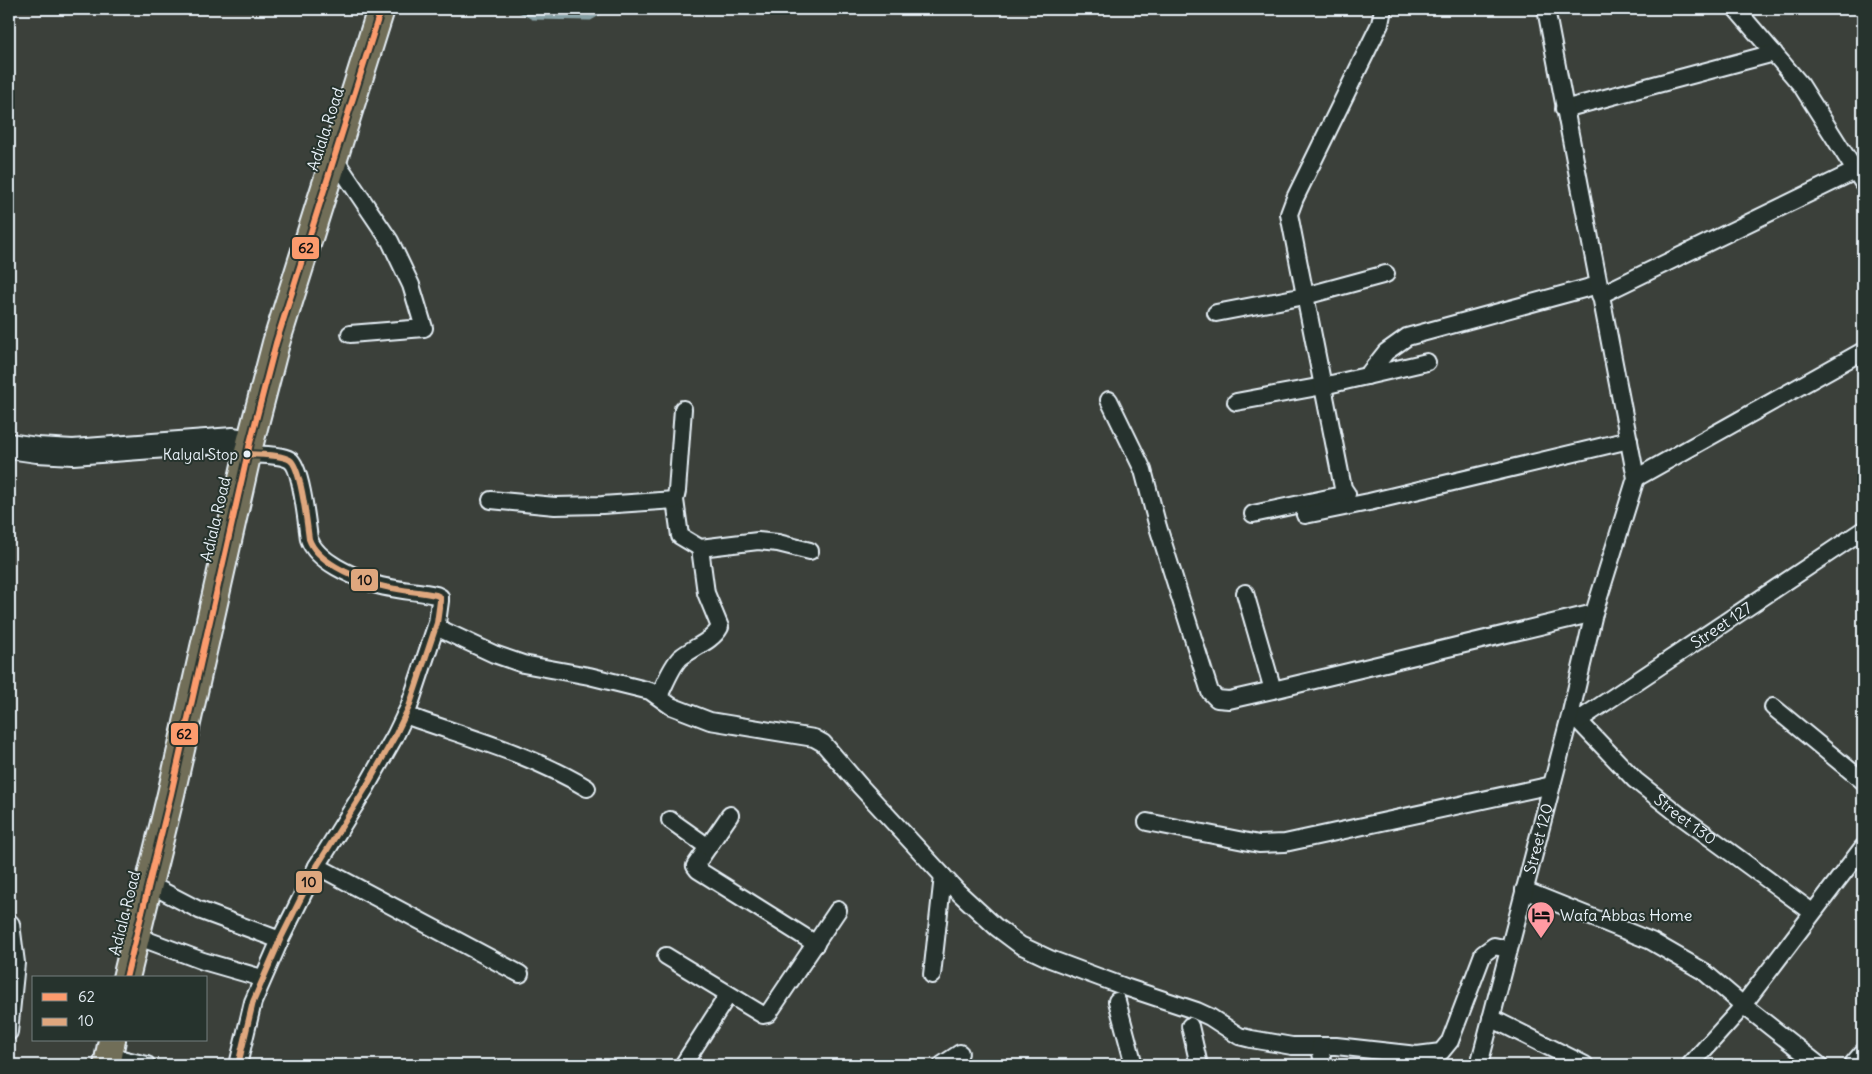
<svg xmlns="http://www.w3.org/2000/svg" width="1872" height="1074" font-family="Delius,sans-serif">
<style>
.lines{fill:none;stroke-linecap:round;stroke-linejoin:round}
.stream{stroke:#88a1a5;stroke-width:5}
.minor-casing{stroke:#e8f1f8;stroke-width:20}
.secondary-casing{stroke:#e8f1f8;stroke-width:28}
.primary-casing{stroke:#e8f1f8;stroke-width:30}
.minor{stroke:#26332d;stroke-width:16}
.secondary{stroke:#26332d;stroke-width:24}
.primary{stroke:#716e59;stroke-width:26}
.bus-1-casing{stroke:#26332d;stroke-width:10}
.bus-2-casing{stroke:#26332d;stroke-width:10}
.bus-1{stroke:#fc9b6d;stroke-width:6}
.bus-2{stroke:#dfa77e;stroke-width:6}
.bus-dot{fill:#e8f1f8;stroke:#26332d;stroke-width:2}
.labels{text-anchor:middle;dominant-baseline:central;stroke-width:4;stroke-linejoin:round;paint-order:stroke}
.bus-label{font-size:15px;fill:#e8f1f8;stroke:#26332d;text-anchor:end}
.street-label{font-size:16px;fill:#e8f1f8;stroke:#26332d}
.poi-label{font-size:16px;fill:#e8f1f8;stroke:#26332d;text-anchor:start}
.line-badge{stroke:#26332d;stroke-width:2}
.pale-badge-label{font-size:14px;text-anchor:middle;font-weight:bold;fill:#111}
</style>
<rect width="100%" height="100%" fill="#3b403a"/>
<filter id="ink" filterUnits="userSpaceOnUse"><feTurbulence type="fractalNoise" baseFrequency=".02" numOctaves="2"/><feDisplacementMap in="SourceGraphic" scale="10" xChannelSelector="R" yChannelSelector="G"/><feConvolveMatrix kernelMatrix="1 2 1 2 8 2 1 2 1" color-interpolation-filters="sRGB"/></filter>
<g filter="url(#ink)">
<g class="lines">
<path class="stream" d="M518,9L533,17L590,18L606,9"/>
<g class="minor-casing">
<g id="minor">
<path d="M1736,9L1801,85L1863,183"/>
<path d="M1564,109L1774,53"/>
<path d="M334,158L390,241L411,285L424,328L350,334"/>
<path d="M1600,295L1855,171"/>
<path d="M1216,313L1305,296L1386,274"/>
<path d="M1367,376L1386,352L1407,337L1598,285"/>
<path d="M1109,400L1143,470L1158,527L1210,692L1217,699L1229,700L1273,690L1594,613L1636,478L1546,9"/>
<path d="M1236,402L1323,386L1427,362"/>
<path d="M683,409L677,491L675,500L680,536L700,548L758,541L778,543L810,551"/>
<path d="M1636,478L1863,351"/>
<path d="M491,500L555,506L602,505L675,500"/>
<path d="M1253,514L1347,494L1343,488L1289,214L1295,198L1380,24L1383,9"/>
<path d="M1305,515L1369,502L1629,440"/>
<path d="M1245,593L1273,690"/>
<path d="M436,627L494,654L523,664L589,676L650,691L671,706L710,721L814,738L823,743L860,786L956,890L996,927L1020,945L1050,959L1128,988L1197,1011L1210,1017L1239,1036L1251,1039L1292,1046H1336L1417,1055L1441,1052L1450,1041L1483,954L1494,946L1508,949"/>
<path d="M659,696C665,684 671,667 680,658C693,647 712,642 720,627L706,593L700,548"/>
<path d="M1773,707L1863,781"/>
<path id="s1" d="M1572,714L1635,780L1678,814L1812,912"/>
<path d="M405,715C466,737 531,754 587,788"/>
<path id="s2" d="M1579,720L1863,530"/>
<path d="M730,815L695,866L698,870L816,944"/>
<path d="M670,820L708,847"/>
<path d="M1147,822L1259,844L1285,843L1552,785"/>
<path d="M317,866L520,974"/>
<path d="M149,884L199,910L280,940"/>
<path d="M1524,890L1651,941L1703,971L1743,1005L1819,1065"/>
<path d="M9,922L11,924L16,963L9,1032"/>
<path d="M136,936L203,961L262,978"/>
<path d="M666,956L763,1015L768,1014L838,910"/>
<path d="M932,975L943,876"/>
<path d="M1117,1001L1134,1065"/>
<path d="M1491,1018L1585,1065"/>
<path d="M1190,1026L1199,1065"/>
<path d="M1320,1046L1323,1065"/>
<path d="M109,1056L147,1065"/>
<path d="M238,1065L253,1002L280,940L317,866L365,789L395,736L409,707L437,623L440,601V597L436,595C417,591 392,590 374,584C353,576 317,562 309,539C307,524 301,467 290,460C281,454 258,455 247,454"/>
<path d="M683,1065L728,995"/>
<path d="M942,1065L960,1053"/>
<path id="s3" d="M1479,1065L1571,712L1594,613"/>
<path d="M1690,1065L1737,1013L1863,847"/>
<path d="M1852,1065L1863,1052"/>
</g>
</g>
<g class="secondary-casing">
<path id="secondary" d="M9,446L37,450L73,452L233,440L250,443"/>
</g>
<g class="primary-casing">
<g id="primary">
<path d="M126,978L171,794L250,443L276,343L381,9"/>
<path d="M107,1065L112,1040"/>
</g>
</g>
<use href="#minor" class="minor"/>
<use href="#secondary" class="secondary"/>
<use href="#primary" class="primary"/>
<g class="bus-1-casing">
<path id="bus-1" d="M126,978L171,794L250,443L276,343L381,9"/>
</g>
<g class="bus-2-casing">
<path id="bus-2" d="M238,1065L253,1002L280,940L317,866L365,789L395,736L409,707L437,623L440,601V597L436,595C417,591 392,590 374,584C353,576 317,562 309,539C307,524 301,467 290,460C281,454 258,455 247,454"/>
</g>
<use href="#bus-1" class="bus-1"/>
<use href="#bus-2" class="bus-2"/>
</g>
</g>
<defs>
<g id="hotel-pin" transform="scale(1.4375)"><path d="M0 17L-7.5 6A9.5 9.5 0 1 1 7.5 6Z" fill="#ff9aa2" stroke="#26332d"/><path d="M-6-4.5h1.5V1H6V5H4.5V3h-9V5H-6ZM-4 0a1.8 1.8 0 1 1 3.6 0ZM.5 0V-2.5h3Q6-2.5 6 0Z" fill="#111"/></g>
</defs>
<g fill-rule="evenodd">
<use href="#hotel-pin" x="1541" y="915"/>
</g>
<circle class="bus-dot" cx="247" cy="454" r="4.5"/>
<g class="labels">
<g class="bus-label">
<text x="238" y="454">Kalyal Stop</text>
</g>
<g class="street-label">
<text transform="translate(325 129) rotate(-72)">Adiala Road</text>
<text transform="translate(215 519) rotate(-77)">Adiala Road</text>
<text stroke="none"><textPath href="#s2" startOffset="171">Street 127</textPath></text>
<text stroke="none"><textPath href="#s1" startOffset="155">Street 130</textPath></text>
<text stroke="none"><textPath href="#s3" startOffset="234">Street 120</textPath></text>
<text transform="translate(124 913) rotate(-76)">Adiala Road</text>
</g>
<g class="poi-label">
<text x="1560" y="915">Wafa Abbas Home</text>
</g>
</g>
<g class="line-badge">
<rect x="291" y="236" width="29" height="24" rx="5" fill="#fc9b6d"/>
<rect x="350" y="568" width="29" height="24" rx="5" fill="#dfa77e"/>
<rect x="170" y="722" width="29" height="24" rx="5" fill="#fc9b6d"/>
<rect x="295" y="870" width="28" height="24" rx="5" fill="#dfa77e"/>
</g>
<g class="pale-badge-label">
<text x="306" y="253">62</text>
<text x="365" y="585">10</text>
<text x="184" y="739">62</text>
<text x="309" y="887">10</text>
</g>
<rect width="1872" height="1074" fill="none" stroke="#26332d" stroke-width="30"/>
<rect x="15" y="15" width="1842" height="1044" fill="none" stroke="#e8f1f8" stroke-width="2" filter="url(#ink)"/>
<rect x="32" y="976" width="175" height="65" fill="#26332d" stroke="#747f7e"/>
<rect x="42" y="993" width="25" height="8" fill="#fc9b6d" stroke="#747f7e"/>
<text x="78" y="1002" font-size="15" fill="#e8f1f8">62</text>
<rect x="42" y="1018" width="25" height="8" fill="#dfa77e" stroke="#747f7e"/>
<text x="78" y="1026" font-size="15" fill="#e8f1f8">10</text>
</svg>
